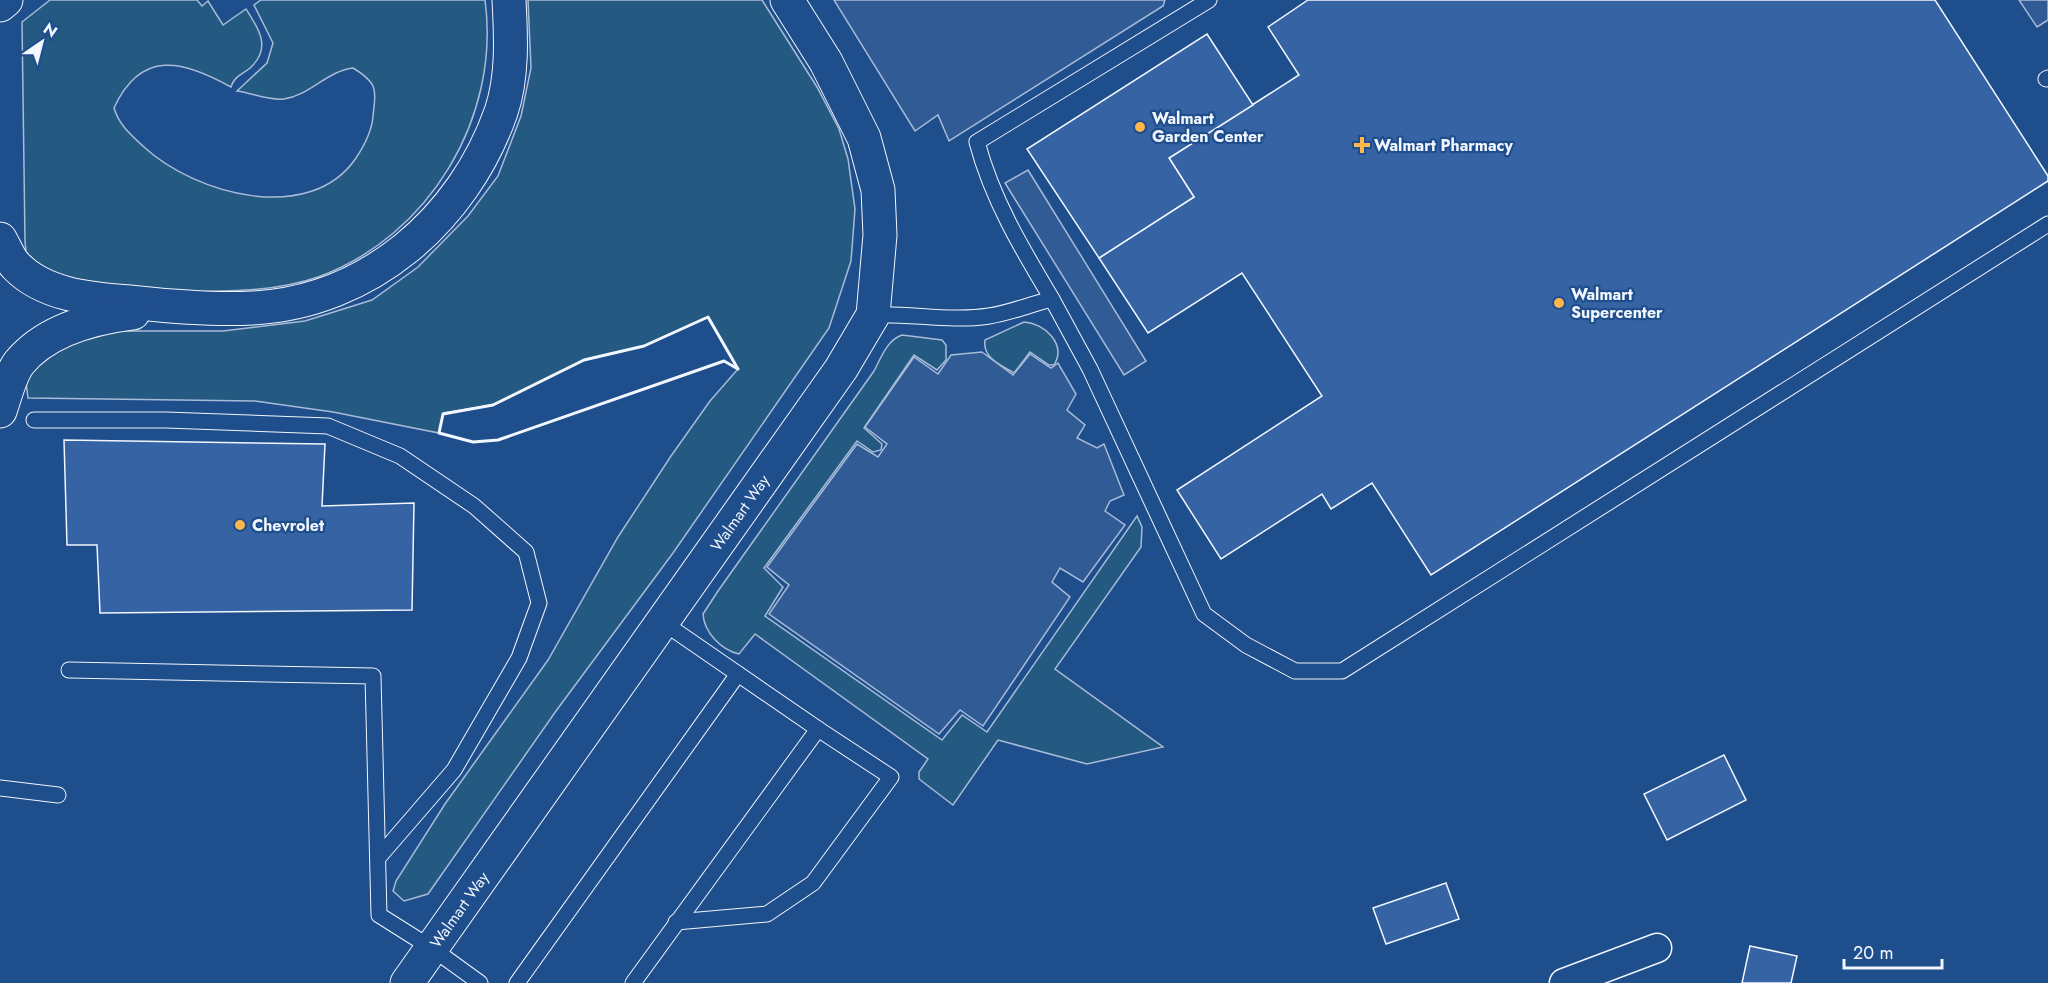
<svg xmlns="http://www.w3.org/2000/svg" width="2048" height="983" font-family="Jost,sans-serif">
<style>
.green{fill:#245a82;stroke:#a8bbd7;stroke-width:1.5}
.parking{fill:#305b95;stroke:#a8bbd7;stroke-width:1.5}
.building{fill:#3563a3;stroke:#f2f6ff;stroke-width:1.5}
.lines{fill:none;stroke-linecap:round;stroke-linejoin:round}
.lane-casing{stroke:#f2f6ff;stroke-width:17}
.street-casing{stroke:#f2f6ff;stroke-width:31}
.secondary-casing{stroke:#f2f6ff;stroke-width:35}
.highway-casing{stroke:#f2f6ff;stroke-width:35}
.lane{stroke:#1f4e8c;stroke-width:15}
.street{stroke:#1f4e8c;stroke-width:28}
.secondary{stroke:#1f4e8c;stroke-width:33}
.highway{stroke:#1f4e8c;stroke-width:33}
.wall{stroke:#f2f6ff;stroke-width:3}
.poi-dot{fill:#ffb74d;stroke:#1f4e8c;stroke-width:2}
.labels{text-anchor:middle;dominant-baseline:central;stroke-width:4.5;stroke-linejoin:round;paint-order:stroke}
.poi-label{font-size:16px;font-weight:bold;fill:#f2f6ff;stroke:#1f4e8c;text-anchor:start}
.street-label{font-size:16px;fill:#f2f6ff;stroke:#1f4e8c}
</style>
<rect width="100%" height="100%" fill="#1f4e8c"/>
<g class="green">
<path d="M50,0H197L202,6L208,1L223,25L246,9C259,29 272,48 250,68C242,75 235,75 231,87C183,60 141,49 114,108C119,125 131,135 144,147C195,194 310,226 356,158C364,146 372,131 373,116C376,89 378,83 353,68C327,71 310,95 284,99C269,101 252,93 237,91L267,63L273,43L254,5L261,0H485C501,117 429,237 318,277C272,293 221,291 173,292C139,292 99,293 65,283C52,279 36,262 26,252L25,241L22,22Z"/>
<path d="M528,0H762L817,87L839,129L848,159L855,209L851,261L829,328L673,553L556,711L428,894L404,901L393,891L396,881L445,804L548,660L618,537L671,456L710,401L738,369L708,317L644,346L584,360L493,405L443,413L439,433L333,412L255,401L28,398L25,374L48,351L110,331H223L305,321L372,300L418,267L468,216L498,176L521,116L531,68Z"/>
<path d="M1024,322C1044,323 1067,344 1054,365H1049L1030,352L1014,373C1001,365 982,358 985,340Z"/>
<path d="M902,335L942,340L946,345V360L937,370L914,355L864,428L882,444L881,450L873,452L857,441L764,568L783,587L765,616L942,740L962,715L987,732L1137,516L1142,527L1141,547L1055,669L1163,747L1087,764L998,740L953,805L919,779V772L928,759L755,634L739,654C721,650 704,632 703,614L718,591L874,371C881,358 887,340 902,335Z"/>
</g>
<g class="parking">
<path d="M834,0H1165L1163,6L949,141L938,115L915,131Z"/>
<path d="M2019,0H2048V20L2037,27Z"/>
<path d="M1028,170L1146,361L1124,375L1005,183Z"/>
<path d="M982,352L1013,375L1030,354L1051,368L1058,363L1076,394L1067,410L1085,425L1077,438L1097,448L1104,444L1124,495L1110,501L1105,511L1125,525L1083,582L1060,568L1052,582L1070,597L983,726L960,710L939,734L769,614L789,585L767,567L857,444L878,457L887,444L865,427L914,357L938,374L951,355Z"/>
</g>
<g class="building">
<path d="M1935,0L2048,176V181L1431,575L1372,483L1331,509L1322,494L1221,559L1177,490L1322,396L1242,273L1148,333L1099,258L1194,197L1169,158L1299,75L1268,27L1308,0Z"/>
<path d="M1207,34L1253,105L1169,158L1194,197L1099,258L1027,149Z"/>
<path d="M64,440L325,444L322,506L414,503L412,610L100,613L97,545H67Z"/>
<path d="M1724,755L1746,800L1667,840L1644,794Z"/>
<path d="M1446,883L1459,919L1386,944L1373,908Z"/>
<path d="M1750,946L1797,956L1791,983H1742Z"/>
</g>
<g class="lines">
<g class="lane-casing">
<g id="lane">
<path d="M2046,79L2048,78"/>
<path d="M1052,299L1090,369L1204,614L1246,645L1295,671H1342L2048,224"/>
<path d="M873,315C911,313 950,322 989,316C1010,313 1031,304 1052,299C1022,249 992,199 977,142L1209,0"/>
<path d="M34,420H166L328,426L400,456L474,506L526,552L539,603L519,658L454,770L378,858"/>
<path d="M69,670L373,676L379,915L433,949L480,983"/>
<path d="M0,788L58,795"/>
<path d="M676,922L767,914L813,883L891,777L818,729"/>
<path d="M517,983L738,674L664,623"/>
<path d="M633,983L818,729L738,674"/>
</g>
</g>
<g class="street-casing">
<path id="street" d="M1564,983L1657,948"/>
</g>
<g class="secondary-casing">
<g id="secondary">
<path d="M0,5L6,0"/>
<path id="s1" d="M407,983L841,369L873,315L880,235L878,190L864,138L826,62L787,0"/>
</g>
</g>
<g class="highway-casing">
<g id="highway">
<path d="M0,239C5,247 9,259 16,266C47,298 98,299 139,303C177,307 215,310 253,308C368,302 463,220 501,112C513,77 511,37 509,0"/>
<path d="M0,411C5,397 10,375 19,363C46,330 93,318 133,313"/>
</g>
</g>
<use href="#lane" class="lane"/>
<use href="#street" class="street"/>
<use href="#secondary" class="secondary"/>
<use href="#highway" class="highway"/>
<path class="wall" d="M708,317L738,369L724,361L498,440L473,442L439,433L443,414L493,405L584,360L644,346Z"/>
</g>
<g class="poi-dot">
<circle cx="1140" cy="127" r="6"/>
<path d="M1359 136h6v6h6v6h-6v6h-6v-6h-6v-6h6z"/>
<circle cx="1559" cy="303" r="6"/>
<circle cx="240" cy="525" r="6"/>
</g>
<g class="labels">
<g class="poi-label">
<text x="1152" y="118">Walmart<tspan x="1152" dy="18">Garden Center</tspan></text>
<text x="1374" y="145">Walmart Pharmacy</text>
<text x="1571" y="294">Walmart<tspan x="1571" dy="18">Supercenter</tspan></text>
<text x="252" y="525">Chevrolet</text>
</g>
<g class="street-label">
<text stroke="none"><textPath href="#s1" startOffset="576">Walmart Way</textPath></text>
<text stroke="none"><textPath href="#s1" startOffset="90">Walmart Way</textPath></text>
</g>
</g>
<g transform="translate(42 42) rotate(35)" stroke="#1f4e8c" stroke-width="4.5" paint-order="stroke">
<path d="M0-4.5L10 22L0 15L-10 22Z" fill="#f2f6ff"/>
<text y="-9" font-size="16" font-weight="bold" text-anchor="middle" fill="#f2f6ff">N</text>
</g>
<path d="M1844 959v9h98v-9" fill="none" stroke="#f2f6ff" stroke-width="3"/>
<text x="1853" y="959" font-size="18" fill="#f2f6ff" stroke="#1f4e8c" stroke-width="4.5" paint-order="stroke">20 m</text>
</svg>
